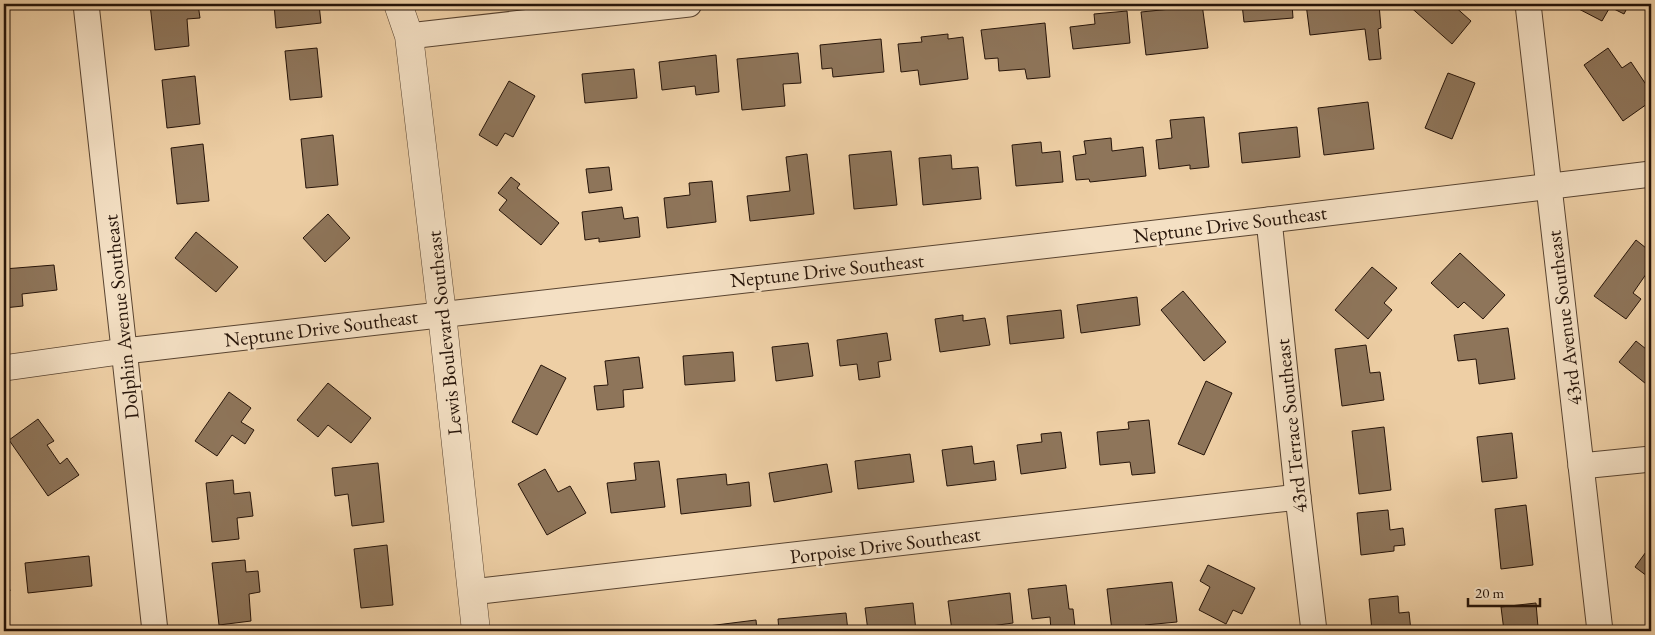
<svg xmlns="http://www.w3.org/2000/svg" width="1655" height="635" font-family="'EB Garamond',serif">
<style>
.building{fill:#8e755a;stroke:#261409}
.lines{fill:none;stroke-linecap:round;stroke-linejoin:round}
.minor-casing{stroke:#584330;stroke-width:27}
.tertiary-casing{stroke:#584330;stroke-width:29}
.minor{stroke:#f4e0c4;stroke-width:25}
.tertiary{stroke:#f4e0c4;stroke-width:28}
.labels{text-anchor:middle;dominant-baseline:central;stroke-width:4.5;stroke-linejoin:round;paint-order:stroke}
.street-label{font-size:20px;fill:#261409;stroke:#f4e0c4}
</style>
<rect width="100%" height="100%" fill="#eecfa5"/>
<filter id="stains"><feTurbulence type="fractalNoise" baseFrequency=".004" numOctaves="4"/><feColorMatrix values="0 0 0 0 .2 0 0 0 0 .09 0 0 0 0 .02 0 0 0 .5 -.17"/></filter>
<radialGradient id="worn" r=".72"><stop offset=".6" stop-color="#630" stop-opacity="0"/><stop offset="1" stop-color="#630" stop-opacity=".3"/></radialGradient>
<g class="building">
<path d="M150,4H198L200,18L187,19L189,46L155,50Z"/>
<path d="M274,4H319L321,23L276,28Z"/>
<path d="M1184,4H1202L1208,48L1146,55L1141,12L1171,9V5Z"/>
<path d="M1242,4H1292L1293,18L1244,22Z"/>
<path d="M1306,4H1379L1381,28L1378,29L1381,59L1369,60L1365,29L1310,35Z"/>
<path d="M1407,4H1452L1471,21L1452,44Z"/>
<path d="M1577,4H1629L1624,14L1610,7L1602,21L1575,7Z"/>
<path d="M1127,11L1130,43L1073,49L1070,27L1095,24L1094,14Z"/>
<path d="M1045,23L1050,77L1027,79L1025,69L999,71L998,58L985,59L981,30Z"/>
<path d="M948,34V39L963,37L968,79L920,85L918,70L901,72L898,44L922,42L921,37Z"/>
<path d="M881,39L884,72L833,77L832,68L822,69L820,45Z"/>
<path d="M317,48L322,97L290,100L285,51Z"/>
<path d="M1608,48L1622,68L1631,62L1651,92V96L1645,100L1647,104L1623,121L1584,65Z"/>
<path d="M798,53L801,83L783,84L785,106L742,110L737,59Z"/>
<path d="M716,55L719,92L696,95L695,86L662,90L659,62Z"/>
<path d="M634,69L637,98L585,103L582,74Z"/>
<path d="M1448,73L1475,83L1452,139L1425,128Z"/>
<path d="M195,76L200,124L167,128L162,80Z"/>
<path d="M509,81L535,96L513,137L505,133L497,146L479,135Z"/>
<path d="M1368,102L1374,149L1324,155L1318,108Z"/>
<path d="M1204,117L1209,167L1190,169V165L1159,169L1156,140L1172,138L1170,120Z"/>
<path d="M1297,127L1300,157L1242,163L1239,133Z"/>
<path d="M333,135L338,185L306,188L301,139Z"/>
<path d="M1111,138L1112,151L1143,147L1146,176L1090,182L1089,179L1076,180L1073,156L1086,154L1084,141Z"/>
<path d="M1041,142L1042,153L1060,151L1063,182L1016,186L1012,145Z"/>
<path d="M203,144L209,201L177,204L171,148Z"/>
<path d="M891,151L897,205L854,209L849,155Z"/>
<path d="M807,154L814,214L750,221L747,196L790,191L786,157Z"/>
<path d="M951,155L952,169L978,167L981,199L923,205L919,158Z"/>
<path d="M609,167L612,190L589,193L586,169Z"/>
<path d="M511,177L520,184L517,188L559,223L541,245L499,210L507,200L498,193Z"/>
<path d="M712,181L716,222L667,228L664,198L690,195L689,183Z"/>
<path d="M622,207L624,219L638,217L640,237L599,242V238L585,240L582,212Z"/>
<path d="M328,214L350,238L325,262L303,238Z"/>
<path d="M196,232L238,267L216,292L175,258Z"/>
<path d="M1636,240L1651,252V267L1633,293L1641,299L1626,319L1594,296Z"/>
<path d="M1460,253L1505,295L1483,319L1464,302L1458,308L1431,283Z"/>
<path d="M54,265L57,290L22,294L23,306L4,308V269Z"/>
<path d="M1372,267L1397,288L1384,303L1392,310L1368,339L1335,310Z"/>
<path d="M1183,291L1226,342L1204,361L1161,310Z"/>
<path d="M1137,297L1140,325L1081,333L1077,305Z"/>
<path d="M1061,310L1064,338L1010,344L1007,316Z"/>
<path d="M963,315V321L985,318L990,345L940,352L935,319Z"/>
<path d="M1508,328L1515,379L1479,384L1476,359L1458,361L1454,335Z"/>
<path d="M887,333L891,360L878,362L880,377L859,380L857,364L840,366L837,340Z"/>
<path d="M1636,341L1651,353V388L1619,362Z"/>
<path d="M808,343L813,376L776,381L772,347Z"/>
<path d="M1366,345L1370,373L1380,372L1384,400L1342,406L1335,349Z"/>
<path d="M733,352L735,381L685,385L683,356Z"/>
<path d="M639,357L643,388L623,390L624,407L597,410L594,386L608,385L605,361Z"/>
<path d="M541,365L566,378L537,435L512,422Z"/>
<path d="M1206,381L1232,393L1204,455L1178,444Z"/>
<path d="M328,383L371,418L351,443L328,425L318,437L297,420Z"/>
<path d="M229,392L251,408L241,422L254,430L245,444L232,435L217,456L195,441Z"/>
<path d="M38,419L54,441L47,445L60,464L67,458L79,475L48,496L9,440Z"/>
<path d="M1149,420L1155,473L1132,475L1130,462L1100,465L1097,432L1129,429L1128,422Z"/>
<path d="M1384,427L1391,490L1359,494L1352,431Z"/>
<path d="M1061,432L1066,468L1021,474L1017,445L1042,442L1041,434Z"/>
<path d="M1512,433L1517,478L1482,482L1477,437Z"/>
<path d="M972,446L974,464L994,461L996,480L947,486L942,450Z"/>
<path d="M910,454L914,482L858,489L855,461Z"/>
<path d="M659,461L665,507L611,513L607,483L636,480L634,463Z"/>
<path d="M378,463L384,522L352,526L348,494L335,496L332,468Z"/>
<path d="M827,464L832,492L774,502L769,473Z"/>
<path d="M545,469L558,492L570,486L586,513L547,535L518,484Z"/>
<path d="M726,474L727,485L749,482L751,506L681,514L677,479Z"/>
<path d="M233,480L234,494L250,492L253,516L237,518L239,539L212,542L206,483Z"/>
<path d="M1526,505L1533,565L1501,569L1495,509Z"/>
<path d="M1388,510L1390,530L1403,528L1405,545L1394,546V551L1361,555L1357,513Z"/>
<path d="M387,545L393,605L361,608L354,549Z"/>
<path d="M1651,545V579L1635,567Z"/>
<path d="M89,556L92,586L28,593L25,563Z"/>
<path d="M245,560L246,572L258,571L260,592L249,594L251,621L219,625L212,563Z"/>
<path d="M4,565L10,591L4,592Z"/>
<path d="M1208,565L1255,588L1242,614L1233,610L1226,624L1199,610L1210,587L1200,581Z"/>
<path d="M1172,582L1177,622L1145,625L1146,629L1112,631L1107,589Z"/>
<path d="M1066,585L1069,609H1073L1075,627L1051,630L1050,617L1032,619L1028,589Z"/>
<path d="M1010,593L1013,623L991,626L992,631H966L965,629L952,631L948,601Z"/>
<path d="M1398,596L1399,613L1409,612L1411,631H1372L1369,599Z"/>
<path d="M913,603L916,631H868L865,608Z"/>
<path d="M1536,603L1538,627L1533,628L1534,631H1504L1501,607Z"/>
<path d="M846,613L848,631H779L778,619Z"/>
<path d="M756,620L757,631H701L700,627Z"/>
<path d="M397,627L398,631H352Z"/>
</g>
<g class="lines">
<g class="minor-casing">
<g id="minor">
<path d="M86,4L155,631"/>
<path d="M1528,4L1600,631"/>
<path d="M409,36L689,4"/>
<path d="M1269,220L1298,497L1314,631"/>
<path d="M4,368L125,351L1269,220L1651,174"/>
<path d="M1581,466L1651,459"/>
<path d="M472,592L1298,497"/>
</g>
</g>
<g class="tertiary-casing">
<path id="tertiary" d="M398,4L409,36L442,314L476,631"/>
</g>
<use href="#minor" class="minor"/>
<use href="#tertiary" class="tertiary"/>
</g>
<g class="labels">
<g class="street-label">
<text transform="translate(1230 224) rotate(-7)">Neptune Drive Southeast</text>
<text transform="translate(827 270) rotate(-6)">Neptune Drive Southeast</text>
<text transform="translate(121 317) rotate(-96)">Dolphin Avenue Southeast</text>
<text transform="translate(1564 318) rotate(-97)">43rd Avenue Southeast</text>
<text transform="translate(321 328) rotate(-7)">Neptune Drive Southeast</text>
<text transform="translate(444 333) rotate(-96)">Lewis Boulevard Southeast</text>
<text transform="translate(1291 426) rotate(-96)">43rd Terrace Southeast</text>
<text transform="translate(885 545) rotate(-7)">Porpoise Drive Southeast</text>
</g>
</g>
<rect width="1655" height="635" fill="none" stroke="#eecfa5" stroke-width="20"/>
<rect x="5" y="5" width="1645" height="625" fill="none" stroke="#261409" stroke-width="2.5"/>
<rect x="10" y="10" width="1635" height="615" fill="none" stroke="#261409"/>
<path d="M1468 598v8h72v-8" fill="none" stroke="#261409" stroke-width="2.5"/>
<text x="1475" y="598" font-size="15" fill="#261409" stroke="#f4e0c4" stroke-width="4" paint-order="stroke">20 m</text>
<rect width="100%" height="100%" filter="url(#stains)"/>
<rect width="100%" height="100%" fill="url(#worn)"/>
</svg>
